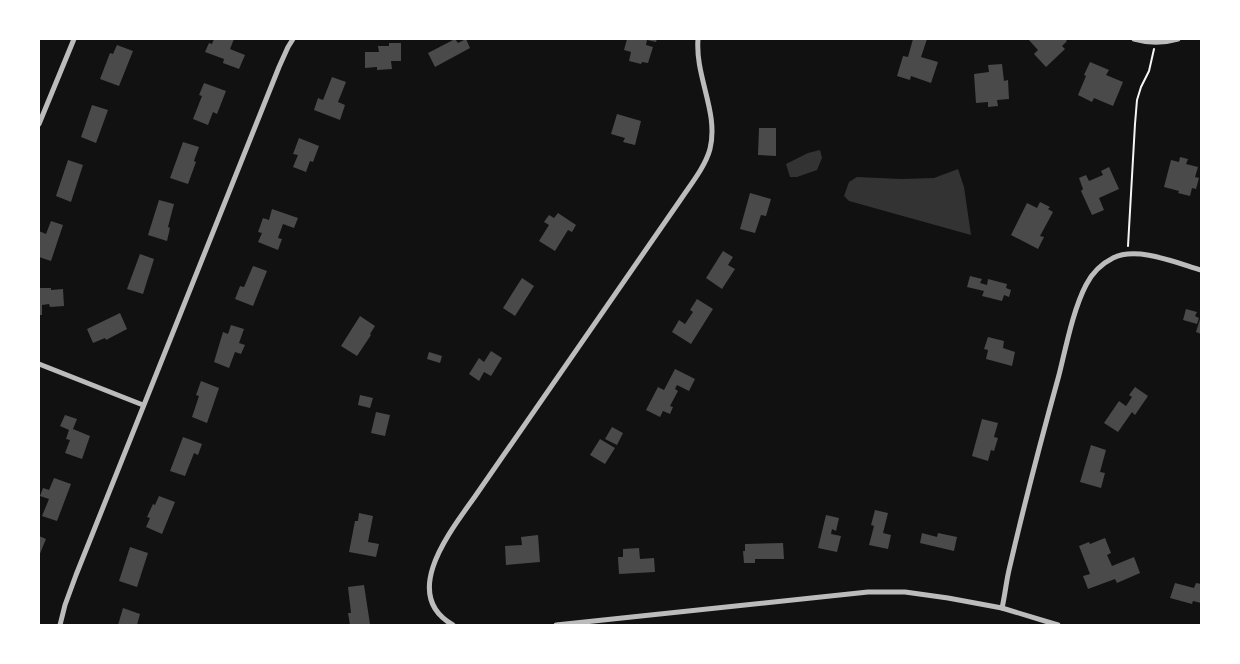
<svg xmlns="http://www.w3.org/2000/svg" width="1240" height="664" font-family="'Open Sans',sans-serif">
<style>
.water{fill:#333}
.building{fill:#4a4a4a}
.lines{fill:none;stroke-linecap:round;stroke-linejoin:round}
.path{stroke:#f5f5f5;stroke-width:2}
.minor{stroke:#bcbcbc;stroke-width:5}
</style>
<rect width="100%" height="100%" fill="#111"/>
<g class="water">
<path d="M820,150L822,158L817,170L797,177H790L786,164L808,153Z"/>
<path d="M958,169L964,187L971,235L849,201L844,196L849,182L857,177L901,179L934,178Z"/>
</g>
<g class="building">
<path d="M214,39H234L230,49L245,55L239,69L223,63L224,59L205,52L209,43L212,44Z"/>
<path d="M455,39L458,43L466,39L470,48L435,67L428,53Z"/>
<path d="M627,39H657L656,42L647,40L646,45L653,47L648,63L642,62L641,64L629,61L631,52L624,50Z"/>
<path d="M913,39H927L921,57L938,62L931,83L911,76L910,80L897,76L903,56L908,57Z"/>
<path d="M1028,39H1065L1067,41L1062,46L1065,49L1046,67L1034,54L1038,50Z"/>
<path d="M389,43H401V61H391L392,69L377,70V67L365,68V52H379L378,46H389Z"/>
<path d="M117,45L133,51L119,86L100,79L110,53L113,54Z"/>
<path d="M1090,62L1109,70L1106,75L1123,82L1113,106L1094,98L1092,102L1078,95L1086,76L1084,75Z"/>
<path d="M1002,64L1004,81L1008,80L1009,99L997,100L998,106L988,107V102L976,103L974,74L989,72L988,65Z"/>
<path d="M332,77L346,82L338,102L345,105L340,120L314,110L318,98L323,100Z"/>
<path d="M204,83L226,91L217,114L213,112L208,125L193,119L202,96L199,95Z"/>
<path d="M92,105L108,110L96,143L81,137Z"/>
<path d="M617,114L641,121L635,145L623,142L625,138L611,134Z"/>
<path d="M759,128H776V156L758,155Z"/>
<path d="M299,138L319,146L313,162L310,161L306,172L293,167L298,155L293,154Z"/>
<path d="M183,142L199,147L194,161L196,162L188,184L170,178Z"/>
<path d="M1180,157L1188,159L1186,164L1198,167L1195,177L1199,178L1196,189L1192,188L1190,196L1178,193L1179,191L1164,187L1171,160L1179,162Z"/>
<path d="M68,160L83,165L71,202L56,196Z"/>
<path d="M1109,167L1119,189L1099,198L1104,210L1092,215L1081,191L1083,189L1079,178L1086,175L1089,181L1103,175L1101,171Z"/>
<path d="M750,193L771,199L766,216L761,215L755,233L740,229Z"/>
<path d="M159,200L174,204L168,227L170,228L167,241L148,235Z"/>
<path d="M1040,202L1050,207L1048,209L1053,212L1040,236L1044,237L1038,249L1011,235L1027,203L1037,208Z"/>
<path d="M272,209L298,218L294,228L283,224L278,238L282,239L278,250L258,242L262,233L258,232L263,218L269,220Z"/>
<path d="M558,213L576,225L572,232L568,230L555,251L539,241L549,225L544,222L549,215L554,218Z"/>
<path d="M51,221L63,225L51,261L39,257L40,247L39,246V231L46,234Z"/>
<path d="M723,251L733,257L728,265L735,269L722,289L706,278Z"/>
<path d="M140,254L154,259L143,294L127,289Z"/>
<path d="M253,266L267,271L253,306L235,299L240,286L244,287Z"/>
<path d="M970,276L982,279L980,283L987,285L988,279L1007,284L1006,288L1011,290L1009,297L1004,295L1002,301L982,296L984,291L967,287Z"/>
<path d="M522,278L534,286L515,316L503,308Z"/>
<path d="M39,288H51V290L63,289L64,306L50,307L49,304L42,305V315H39Z"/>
<path d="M697,299L713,309L691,344L672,332L679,320L685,324L693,312L690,310Z"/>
<path d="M1186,309L1197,312L1195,316L1199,318L1197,324L1183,320Z"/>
<path d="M120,313L127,329L106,340L105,338L93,343L87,329Z"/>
<path d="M360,316L375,326L370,334L371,335L357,356L341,346Z"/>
<path d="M1201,316V334L1196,332Z"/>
<path d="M231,325L244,329L239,343L245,345L241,354L235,352L229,368L214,362L223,332L228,334Z"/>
<path d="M988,337L1004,341L1003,348L1015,352L1012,366L986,359L988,350L984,349Z"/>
<path d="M491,351L502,358L491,376L484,372L479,381L469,374L479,358L484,362Z"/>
<path d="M429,352L442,356L440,363L427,359Z"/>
<path d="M675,369L695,379L689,391L677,385L675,389L678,391L670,406L673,407L670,414L663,411L660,417L646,410L658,387L664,390Z"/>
<path d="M201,381L219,388L207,423L192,417L199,396L196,395Z"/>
<path d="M1135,387L1148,396L1135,415L1132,412L1118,432L1104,423L1119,401L1126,406L1132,397L1129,395Z"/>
<path d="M360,395L373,398L370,408L358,405Z"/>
<path d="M376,412L390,415L385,436L371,433Z"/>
<path d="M65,415L77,419L73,429L90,436L82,459L65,453L70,440L66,439L69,430L60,426Z"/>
<path d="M982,419L998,423L994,437L998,438L994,451L991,450L988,461L972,456Z"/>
<path d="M612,427L623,433L617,445L605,439Z"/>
<path d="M183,437L202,444L198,455L194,453L185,476L170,471Z"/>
<path d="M600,439L615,448L605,464L590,455Z"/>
<path d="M1091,445L1106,450L1100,472L1105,473L1101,488L1080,482Z"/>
<path d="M54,478L71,484L57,521L42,516L49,499L40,496L43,488L49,490Z"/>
<path d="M159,496L175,502L162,534L146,527L150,518L147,517L153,504L155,505Z"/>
<path d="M875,510L888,513L883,533L891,535L888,549L869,545L874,526L871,525Z"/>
<path d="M359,513L373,516L368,542L379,544L376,557L349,552L355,521H358Z"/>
<path d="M826,515L839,518L836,531L832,529L831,534L841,536L837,552L818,548Z"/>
<path d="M922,533L937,537L938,533L957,537L954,551L920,543Z"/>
<path d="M538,535L540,562L506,565L505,546L522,545L521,537Z"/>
<path d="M39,536L46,539L39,556Z"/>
<path d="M1105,538L1111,553L1107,555L1112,566L1134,557L1140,573L1117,583L1115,579L1088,589L1083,576L1090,574L1079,546L1089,542L1090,544Z"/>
<path d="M783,543L784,559H755V563H744L743,551H745V544Z"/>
<path d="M130,547L148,553L137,587L119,581Z"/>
<path d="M639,548L640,559L654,558L655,572L619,574L618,557H623V549Z"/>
<path d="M1175,583L1194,588L1196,583L1201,584V603L1193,601L1192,604L1170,598Z"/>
<path d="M364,585L370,624L350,625L348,613H351L348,587Z"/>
<path d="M123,608L140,614L137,625H118Z"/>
</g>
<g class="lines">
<path class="path" d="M1128,246L1135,124L1137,100L1141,87L1149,71L1154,49"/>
<g class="minor">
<path d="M1134,39C1148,43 1164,43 1178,39"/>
<path d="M39,124L74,39"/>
<path d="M39,364L143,405"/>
<path d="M1002,608C1005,595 1006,583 1009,570C1024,505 1041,440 1059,375C1066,347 1073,310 1086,285C1092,273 1101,264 1113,258C1137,246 1177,263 1201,270"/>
<path d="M60,625L65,605L76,575L279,67L288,47L293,39"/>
<path d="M453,625C398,594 453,528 476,495L681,199C691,184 705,167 710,149C719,112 695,77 698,39"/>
<path d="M556,625L868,592H905L948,598L1002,608L1058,625"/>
</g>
</g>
<rect width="1240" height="664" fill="none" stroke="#ffffff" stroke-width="80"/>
</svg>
